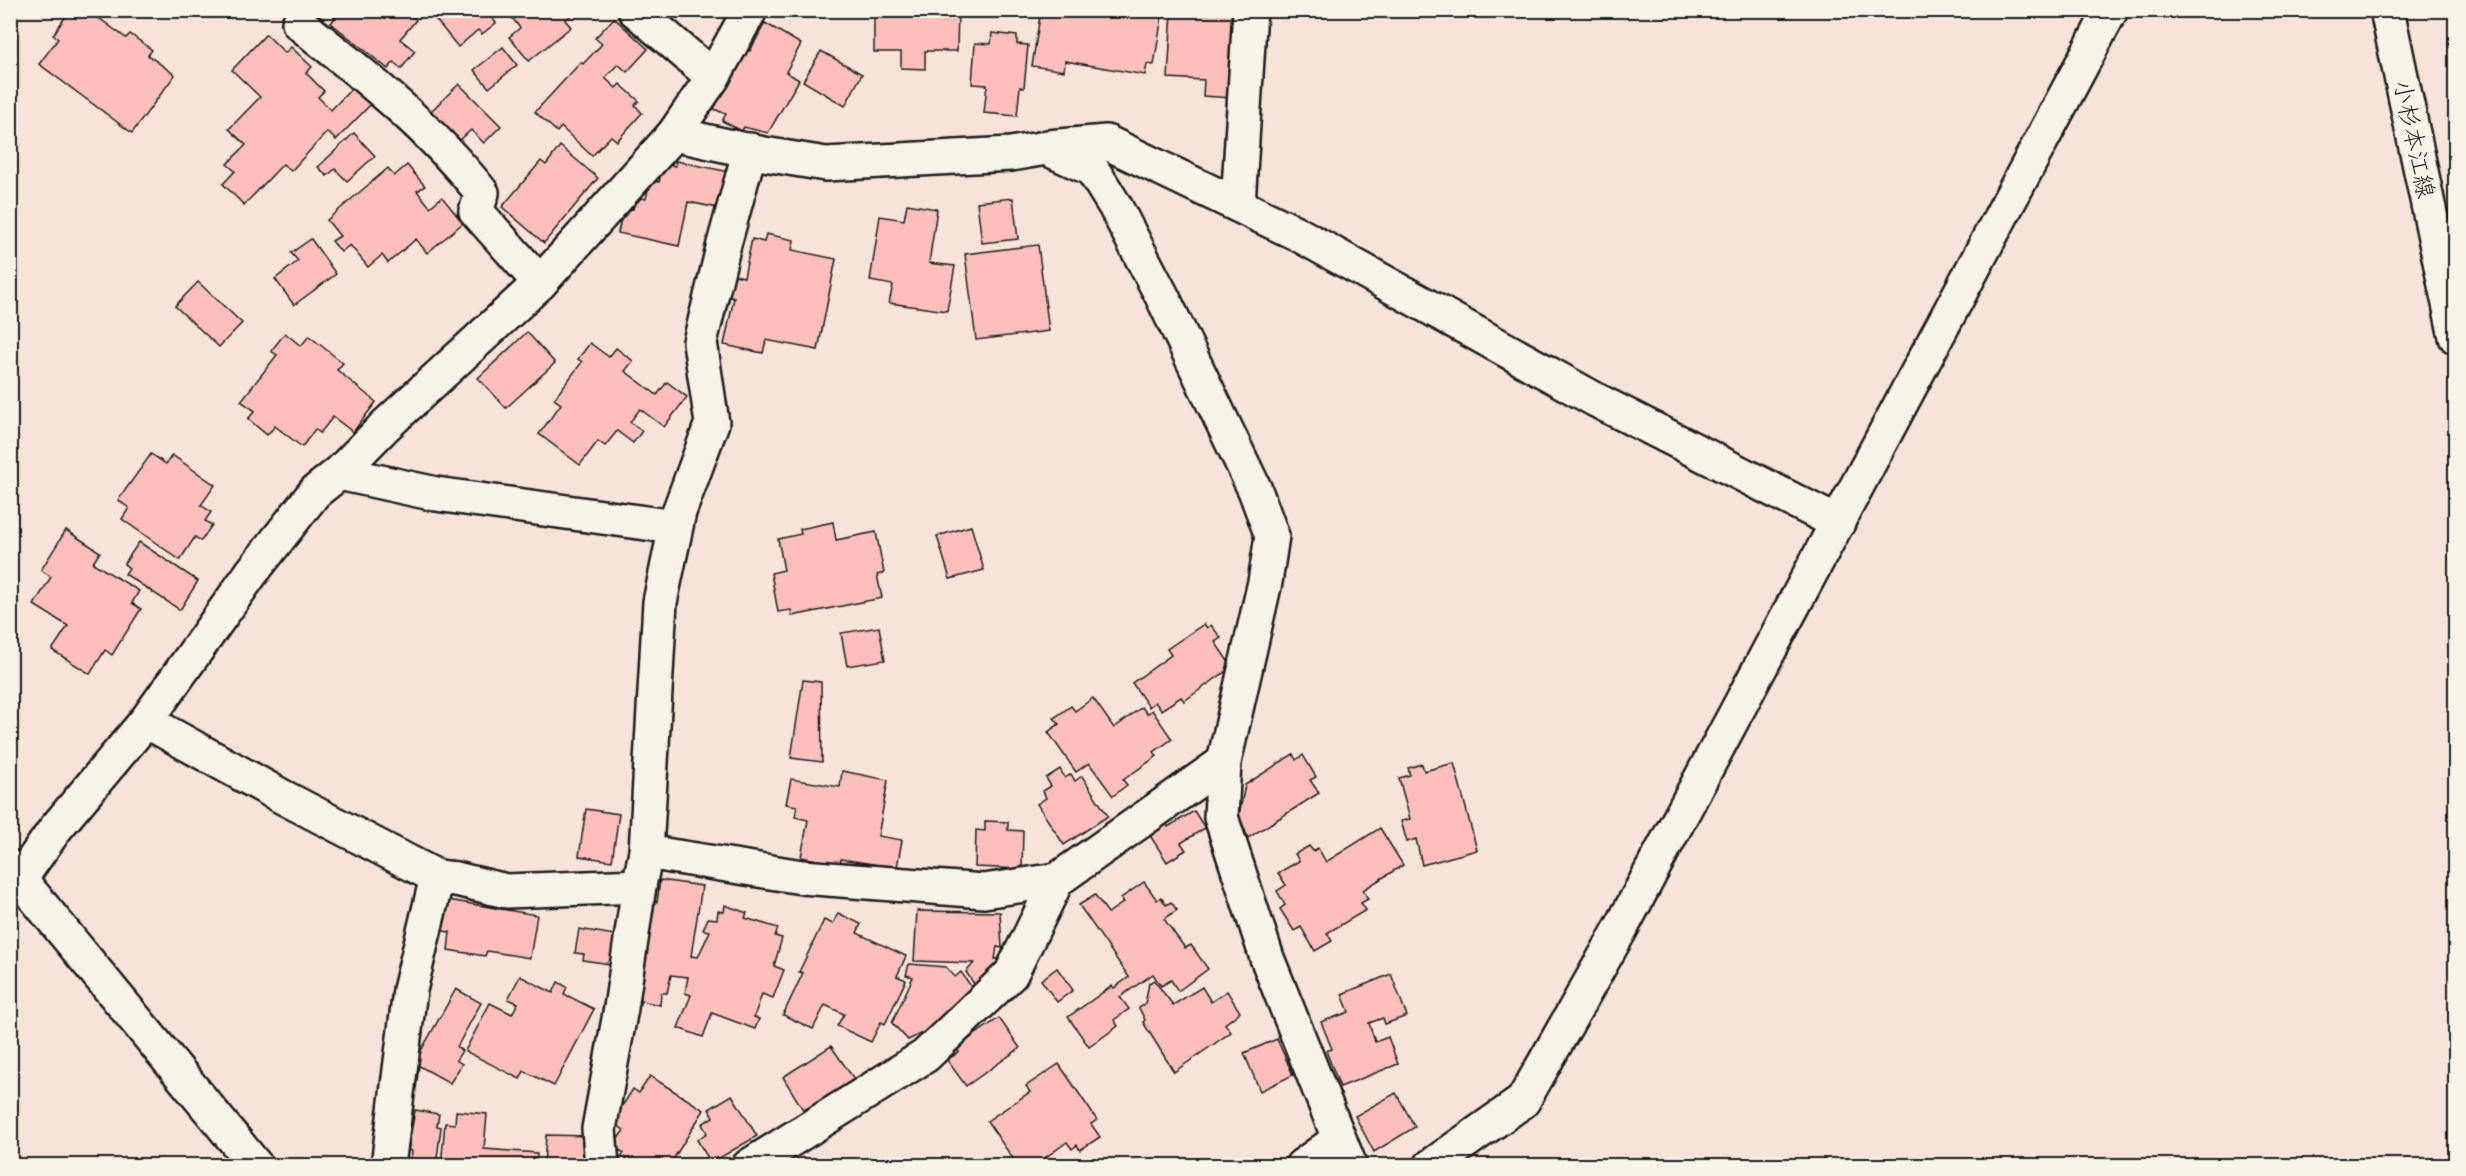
<svg xmlns="http://www.w3.org/2000/svg" width="2466" height="1176" font-family="Caveat,'Klee One',sans-serif">
<style>
.building{fill:#fcbfbb;stroke:#1c1c1c;stroke-width:1.5}
.lines{fill:none;stroke-linecap:round;stroke-linejoin:round}
.street-casing{stroke:#1c1c1c;stroke-width:38}
.secondary-casing{stroke:#1c1c1c;stroke-width:38}
.street{stroke:#f7f3e8;stroke-width:33}
.secondary{stroke:#f7f3e8;stroke-width:33}
.labels{text-anchor:middle;dominant-baseline:central;stroke-width:6;stroke-linejoin:round;paint-order:stroke}
.street-label{font-size:24px;fill:#1c1c1c;stroke:#f7f3e8}
</style>
<rect width="100%" height="100%" fill="#f8e3da"/>
<filter id="ink" filterUnits="userSpaceOnUse"><feTurbulence type="fractalNoise" baseFrequency=".0167" numOctaves="2"/><feDisplacementMap in="SourceGraphic" scale="12" xChannelSelector="R" yChannelSelector="G"/><feConvolveMatrix kernelMatrix="1 2 1 2 8 2 1 2 1" color-interpolation-filters="sRGB"/></filter>
<g filter="url(#ink)">
<g class="building">
<path d="M70,10H77L83,15L88,10L126,38L130,34L152,50L148,55L175,75L132,133L39,64L58,39L53,35Z"/>
<path d="M341,10H404L416,20L400,39L415,51L401,69L394,62L388,69L331,23Z"/>
<path d="M428,10H501L492,18L496,23L482,34L478,30L458,47Z"/>
<path d="M506,10H520L525,16L531,10H572L574,13L565,20L571,27L529,61L509,37L520,28Z"/>
<path d="M874,10H958L957,51H925V69L901,68V52H874Z"/>
<path d="M1041,10H1163L1154,65L1147,64L1145,75L1065,61L1064,71L1032,66Z"/>
<path d="M1172,10H1236L1232,98L1203,96L1204,80L1168,78Z"/>
<path d="M614,18L648,49L627,72L618,64L605,78L616,88L620,84L639,101L635,105L642,113L617,141L611,136L592,156L561,127L557,132L535,112L581,62L583,64L602,44L595,38Z"/>
<path d="M765,23L801,44L786,72L799,80L768,133L744,127L742,131L722,121L726,114L714,109L746,48L750,51Z"/>
<path d="M992,33L1017,36V44L1028,45L1024,88L1020,87L1017,116L984,113L987,85L972,84L975,43L991,44Z"/>
<path d="M266,34L285,53L291,47L312,67L306,73L324,91L318,97L331,110L355,85L373,102L336,140L327,132L291,171L283,164L244,205L223,184L235,171L227,164L246,145L229,129L260,97L232,70Z"/>
<path d="M503,47L517,65L489,88L474,70Z"/>
<path d="M821,51L862,74L845,106L803,81Z"/>
<path d="M459,84L501,126L484,143L471,130L460,140L431,111Z"/>
<path d="M354,133L375,156L347,181L335,169L327,176L318,167Z"/>
<path d="M560,146L598,178L544,243L502,207L541,161L546,165Z"/>
<path d="M676,161L730,172L723,209L688,202L679,246L618,233L622,214H626L628,208L633,209L635,197L646,199L650,180L659,182L663,163L675,166Z"/>
<path d="M407,165L425,186L417,191L430,207L442,197L463,223L427,253L416,239L388,263L382,255L368,267L350,245L341,252L332,241L340,236L327,220L388,168L394,176Z"/>
<path d="M1013,198L1018,239L982,243L977,202Z"/>
<path d="M907,204L937,209L929,263L955,266L947,311L889,303L893,285L870,281L880,216L904,220Z"/>
<path d="M766,234L794,240L792,250L836,259L818,350L766,340L763,353L724,345L734,298L727,296L731,274L744,277L752,239L764,242Z"/>
<path d="M311,239L336,274L294,305L275,279L298,261L291,253Z"/>
<path d="M1038,245L1049,331L976,340L965,254Z"/>
<path d="M198,282L242,323L219,347L175,306Z"/>
<path d="M527,332L555,363L506,408L478,378Z"/>
<path d="M285,333L301,346L309,336L343,363L337,370L376,402L353,432L333,417L320,433L315,429L302,447L275,426L267,435L248,419L255,411L241,401L277,355L271,351Z"/>
<path d="M590,343L609,357L616,348L633,361L625,371L657,395L667,382L687,397L664,427L640,409L630,422L642,431L633,443L617,431L605,446L598,441L580,465L539,434L561,404L554,399L582,362L578,359Z"/>
<path d="M151,454L166,464L172,455L215,485L201,505L211,512L205,521L212,525L201,541L195,537L180,560L122,519L129,508L118,500Z"/>
<path d="M833,522L836,540L876,532L884,573L877,575L882,598L792,616L791,610L778,612L771,573L784,570L778,539L801,534L800,529Z"/>
<path d="M971,526L984,570L950,579L937,536Z"/>
<path d="M66,530L100,552L93,563L139,591L132,603L141,609L112,655L105,650L90,674L52,650L68,626L34,605L51,577L41,570Z"/>
<path d="M139,542L198,581L180,610L125,574L129,568L124,564Z"/>
<path d="M1204,624L1207,628L1211,625L1221,638L1215,642L1232,667L1184,701L1181,697L1161,710L1155,702L1149,707L1132,683L1171,655L1167,649Z"/>
<path d="M879,627L885,660L847,666L841,633Z"/>
<path d="M803,680L821,682L822,762L791,758Z"/>
<path d="M1093,698L1114,728L1142,707L1147,714L1152,710L1172,739L1154,752L1157,756L1123,780L1127,785L1113,796L1089,763L1076,772L1048,732L1059,724L1054,718L1071,706L1075,711Z"/>
<path d="M1293,754L1296,760L1303,755L1316,777L1310,780L1319,793L1248,838L1239,815L1245,785Z"/>
<path d="M1454,763L1477,850L1422,865L1416,839L1407,842L1401,821L1410,819L1399,778L1410,775L1408,768L1422,764L1424,771Z"/>
<path d="M1060,769L1065,778L1071,774L1075,781L1082,776L1108,816L1064,845L1037,804L1046,798L1043,791L1051,786L1046,778Z"/>
<path d="M842,771L888,780L878,836L902,840L896,873L873,869L874,864L841,859L840,864L801,857L808,820L795,817L797,806L786,804L791,779L840,787Z"/>
<path d="M586,809L619,814L612,861L579,856Z"/>
<path d="M1194,811L1205,828L1181,843L1186,850L1167,862L1149,834L1166,823L1168,827Z"/>
<path d="M985,821L1008,822V830L1023,831L1022,869L975,867L976,830L985,831Z"/>
<path d="M1380,828L1403,865L1363,890L1368,899L1361,903L1366,910L1327,933L1332,941L1315,951L1301,927L1294,931L1280,909L1285,905L1277,891L1286,885L1278,873L1299,861L1295,854L1309,846L1313,851L1318,848L1326,862Z"/>
<path d="M660,880L702,886L691,956L698,957L710,931L703,930L708,918L717,919L718,911L724,912L725,905L747,913L745,918L778,928L775,936L782,938L774,966L784,970L773,998L762,994L754,1017L759,1019L755,1029L712,1013L703,1037L678,1028L691,995L685,993L688,977L671,975L667,993H661L660,1005L636,1000L653,901L657,902Z"/>
<path d="M1144,882L1157,900L1161,897L1166,905L1171,902L1177,910L1164,919L1185,948L1191,945L1208,969L1178,991L1171,980L1161,986L1153,974L1120,997L1129,1009L1114,1020L1118,1026L1089,1047L1068,1017L1112,986L1114,988L1129,977L1079,905L1095,895L1108,913L1124,902L1121,898Z"/>
<path d="M448,900L537,915L530,958L487,951L485,956L448,950L450,932L443,931Z"/>
<path d="M917,911L1000,912L1002,948L997,947L995,959H1002L976,987L966,972L974,963L914,961Z"/>
<path d="M838,913L861,924L857,933L906,956L897,976L906,980L885,1024L881,1022L871,1042L837,1026L844,1014L825,1005L813,1029L783,1015L803,973L799,972L824,920L833,924Z"/>
<path d="M579,929L615,935L610,964L583,960L584,954L575,953Z"/>
<path d="M909,964L946,967L955,977L961,972L972,988L926,1031L908,1040L892,1023L913,977L906,975Z"/>
<path d="M1057,968L1073,990L1057,1002L1041,980Z"/>
<path d="M1391,974L1407,1016L1385,1024L1383,1018L1369,1023L1375,1042L1388,1037L1398,1064L1340,1087L1326,1051L1332,1049L1321,1022L1349,1012L1342,994Z"/>
<path d="M520,976L553,993L558,982L567,987L564,994L594,1009L554,1086L524,1071L520,1079L465,1051L490,1003L512,1014L518,1003L508,999Z"/>
<path d="M1154,980L1173,1005L1202,987L1211,1002L1227,991L1240,1012L1225,1024L1231,1032L1174,1072L1143,1022L1145,1020L1139,1008L1145,1004L1149,983Z"/>
<path d="M456,989L481,1003L457,1047L462,1051L456,1060L462,1064L450,1083L414,1063Z"/>
<path d="M999,1018L1020,1048L966,1086L947,1060L959,1052L956,1048Z"/>
<path d="M1277,1039L1293,1075L1260,1091L1244,1053Z"/>
<path d="M831,1046L854,1079L805,1113L783,1077Z"/>
<path d="M1059,1064L1097,1120L1091,1124L1100,1137L1080,1150L1077,1145L1072,1149L1067,1142L1038,1163L1040,1166H1018L987,1121L1030,1092L1026,1086Z"/>
<path d="M650,1076L704,1110L669,1166H621L618,1163L624,1153L613,1146L624,1130L612,1122L633,1089L639,1093Z"/>
<path d="M1396,1093L1415,1127L1374,1152L1355,1116Z"/>
<path d="M732,1095L757,1136L711,1163L697,1140L707,1133L702,1124L713,1117L709,1109Z"/>
<path d="M415,1110L439,1114L437,1126L441,1127L436,1166L411,1162L412,1151L408,1150Z"/>
<path d="M456,1111L487,1114L484,1149L537,1153L536,1166H441L445,1123L455,1124Z"/>
<path d="M546,1135L589,1136L587,1166H544Z"/>
</g>
<g class="lines">
<g class="street-casing">
<g id="street">
<path d="M299,23C364,75 430,127 482,193L476,211L540,283"/>
<path d="M713,77L750,10"/>
<path d="M674,134L764,154L826,164L1011,154L1046,148L1092,169L1115,206L1162,296L1255,490L1272,536L1265,582L1224,762L1221,817L1267,958L1350,1166"/>
<path d="M1048,147L1106,142L1296,233L1596,400L1838,523"/>
<path d="M1238,205L1250,10"/>
<path d="M339,473L436,494L675,527"/>
<path d="M146,721L283,797L437,877L456,879L506,891L639,886L646,852L802,877L984,891L1057,880"/>
<path d="M646,852L660,602L679,512L712,423L700,342L724,244L750,150"/>
<path d="M10,867L256,1166"/>
<path d="M20,879L56,828L146,721L252,572L315,492L339,473L386,425L540,283L674,134L713,77L635,10"/>
<path d="M388,1166L410,990L437,877"/>
<path d="M602,1166L599,1129L621,1008L639,886"/>
<path d="M749,1166L925,1056L1011,974L1057,880L1224,762"/>
<path d="M1302,1166L1339,1139"/>
<path d="M1431,1166L1523,1101L1620,930L2111,10"/>
</g>
</g>
<g class="secondary-casing">
<path id="secondary" d="M2387,10L2456,337"/>
</g>
<use href="#street" class="street"/>
<use href="#secondary" class="secondary"/>
</g>
</g>
<g class="labels">
<g class="street-label">
<text transform="translate(2414 139) rotate(78)">小杉本江線</text>
</g>
</g>
<rect width="2466" height="1176" fill="none" stroke="#f7f3e8" stroke-width="36"/>
<rect x="18" y="18" width="2430" height="1140" fill="none" stroke="#1c1c1c" stroke-width="2" filter="url(#ink)"/>
</svg>
